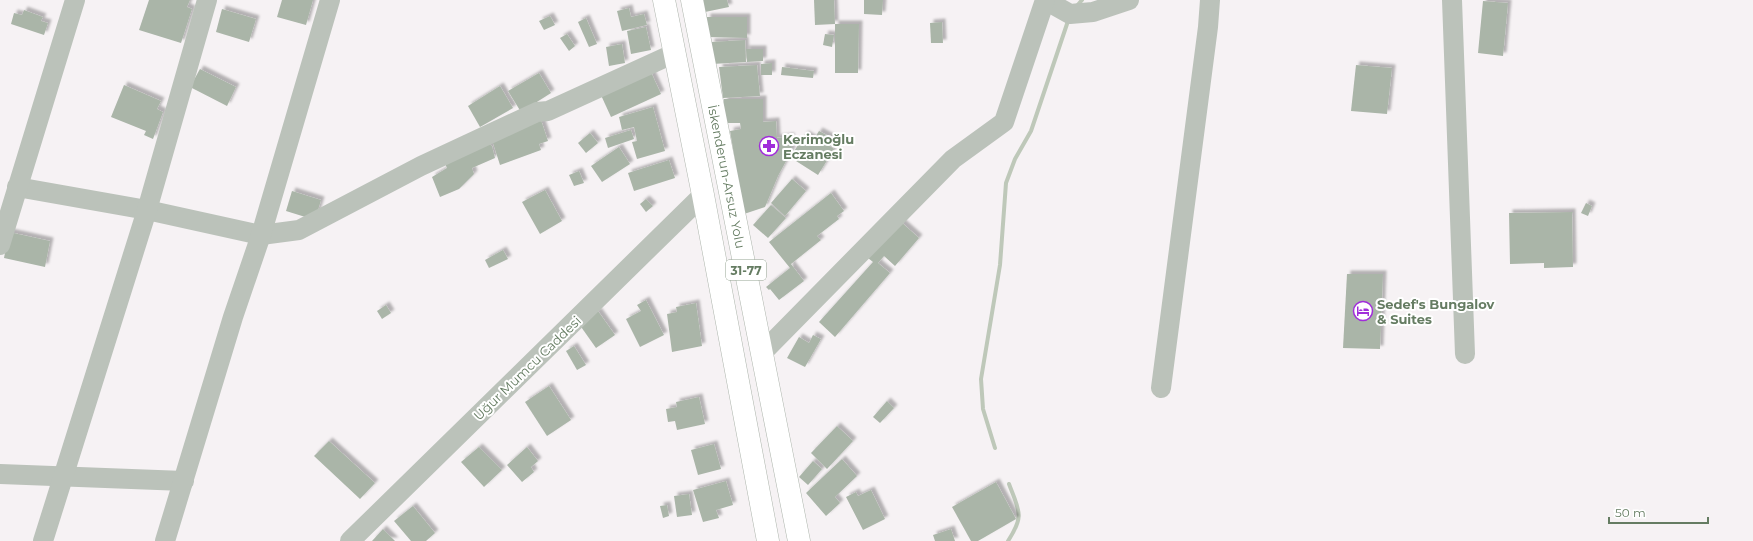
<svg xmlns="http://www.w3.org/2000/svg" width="1753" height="541" font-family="Montserrat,sans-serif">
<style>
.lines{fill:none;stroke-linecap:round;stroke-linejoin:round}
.stream{stroke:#bec8b9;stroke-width:4}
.building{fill:#aab5a8;filter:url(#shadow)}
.major-casing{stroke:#adb5ac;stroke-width:23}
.minor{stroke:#bbc2ba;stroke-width:20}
.major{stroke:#fff;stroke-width:22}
.labels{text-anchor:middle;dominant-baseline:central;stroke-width:4;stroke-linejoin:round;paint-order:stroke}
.shield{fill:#fff;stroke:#93a391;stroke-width:1}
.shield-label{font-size:12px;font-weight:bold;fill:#657c62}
.poi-label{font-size:13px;font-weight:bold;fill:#657c62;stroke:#fff;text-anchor:start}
.street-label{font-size:13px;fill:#657c62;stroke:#fff}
</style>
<defs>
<filter id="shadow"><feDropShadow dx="3.5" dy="-3.5" stdDeviation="1" flood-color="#0004"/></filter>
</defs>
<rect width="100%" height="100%" fill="#f6f2f4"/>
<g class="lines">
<g class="stream">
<path d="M1076,7L1082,0"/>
<path d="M995,448L983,409L981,379L1000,265L1006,183L1015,159L1031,131L1069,18"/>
<path d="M1008,541C1025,515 1019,511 1009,484"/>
</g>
</g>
<g class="building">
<path d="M149,0H190L187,7L192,9L181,43L139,30Z"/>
<path d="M282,0H313L306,25L277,17Z"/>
<path d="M703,0H727L729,7L705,12Z"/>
<path d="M814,0H834L835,24L815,25Z"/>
<path d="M864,0H883L882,15L864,14Z"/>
<path d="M1483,1L1508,3L1503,56L1478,53Z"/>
<path d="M629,8L631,17L644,14L647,25L622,31L617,11Z"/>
<path d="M222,9L256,19L249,42L216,32Z"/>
<path d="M24,10L43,17L41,21L48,23L44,35L11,24L14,13L22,15Z"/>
<path d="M550,16L555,25L544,30L539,21Z"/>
<path d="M707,17H747V38L707,37Z"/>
<path d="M586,18L597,44L589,47L578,22Z"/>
<path d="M942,22L943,43H931L930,23Z"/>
<path d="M835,24H859L858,73H835Z"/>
<path d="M646,27L651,50L631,54L627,31Z"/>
<path d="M567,34L575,46L569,51L560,38Z"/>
<path d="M825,34L834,35L832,47L823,45Z"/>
<path d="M745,40L746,62L712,64L711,42Z"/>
<path d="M622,44L625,63L609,66L606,47Z"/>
<path d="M746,49H763V61L747,62Z"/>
<path d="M772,63V75H761V64Z"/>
<path d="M757,65L760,96L723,98L719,67Z"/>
<path d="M1356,65L1392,68L1387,114L1351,111Z"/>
<path d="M782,67L814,71L813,78L781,75Z"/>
<path d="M200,69L236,87L227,106L190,87Z"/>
<path d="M650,70L661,94L611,117L600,93Z"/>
<path d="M539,73L551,93L521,112L508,91Z"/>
<path d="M124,85L161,101L157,109L163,112L153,139L144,135L146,131L111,117Z"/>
<path d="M500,86L513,108L480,127L468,106Z"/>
<path d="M724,99H763V122L776,121L777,138L791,136L792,150L778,176L765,207L744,214L730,131L741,129L740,123H724Z"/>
<path d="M653,107L665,151L637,159L632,142L637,141L634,127L622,130L619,117Z"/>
<path d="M540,117L548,141L539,144L541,150L500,165L492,140Z"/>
<path d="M631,130L634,139L608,148L605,138Z"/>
<path d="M819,131L832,138L828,145L834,149L818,175L796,161L799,156L793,153L805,134L814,139Z"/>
<path d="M590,133L598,143L586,153L578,143Z"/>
<path d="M486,140L492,146L495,158L472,168L474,174L459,189L440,197L432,177L447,168L443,159Z"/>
<path d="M619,147L630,164L602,182L591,166Z"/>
<path d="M669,160L675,178L634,191L628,173Z"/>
<path d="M579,171L584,183L574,186L569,175Z"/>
<path d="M792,179L806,191L785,216L771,203Z"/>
<path d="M545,190L562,221L540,234L522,202Z"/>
<path d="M292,191L321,200L315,220L286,211Z"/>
<path d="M831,193L844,211L837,216L839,219L817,236L821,240L791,264L804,281L779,300L770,289L769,290L766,287L790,268L769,242Z"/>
<path d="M646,199L653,206L646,212L640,204Z"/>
<path d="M1586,203L1592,206L1588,216L1581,213Z"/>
<path d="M771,205L786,218L768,238L753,225Z"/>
<path d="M1572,212L1573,267L1544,268V263L1510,264L1509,213Z"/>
<path d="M900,221L919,238L895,266L884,256L878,263L890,273L835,337L819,322L873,262L868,258Z"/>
<path d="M9,232L50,241L45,267L4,258Z"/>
<path d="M503,250L508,259L489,268L485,260Z"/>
<path d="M1347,274H1383L1380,349L1343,348Z"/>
<path d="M646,300L664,335L640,347L626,319L641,311L637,305Z"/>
<path d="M696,303L702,346L672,352L667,314L677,312L676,307Z"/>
<path d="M386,305L391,313L382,319L377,311Z"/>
<path d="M598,311L615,335L596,348L579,324Z"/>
<path d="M813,335L821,339L805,367L787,358L799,337L809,343Z"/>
<path d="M574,346L586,365L577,370L566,351Z"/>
<path d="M549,386L571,420L547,436L525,402Z"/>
<path d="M699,397L705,424L677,430L675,421L668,422L666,409L677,407L676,402Z"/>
<path d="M887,401L894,408L880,423L873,417Z"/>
<path d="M837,426L853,441L827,469L811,453Z"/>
<path d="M329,441L375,483L360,499L314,456Z"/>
<path d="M714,444L721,469L698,475L691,450Z"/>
<path d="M479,447L502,470L484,487L461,462Z"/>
<path d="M527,447L538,461L531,467L534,472L522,482L507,465Z"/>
<path d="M842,459L857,476L835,497L840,503L826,516L806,493Z"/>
<path d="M813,461L822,469L808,485L799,477Z"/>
<path d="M726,481L733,505L716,510L719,518L703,522L693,490Z"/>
<path d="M996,482L1016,519L978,541H971L952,507Z"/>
<path d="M871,490L885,519L863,530L846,497L856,492L858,496Z"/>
<path d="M689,494L692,515L677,517L674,496Z"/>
<path d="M667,505L669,516L663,518L660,506Z"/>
<path d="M413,506L435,533L426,541H411L394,521Z"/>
<path d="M383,529L395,541H372Z"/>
<path d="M951,529L955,541H935L933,535Z"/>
</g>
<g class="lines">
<g class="major-casing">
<g id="major">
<path d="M664,0L703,195L768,541"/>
<path id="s1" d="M692,0L799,541"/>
</g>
</g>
<g class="minor">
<path d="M1045,0L1070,14L1093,12L1129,0"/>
<path d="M1452,0L1465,354"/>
<path d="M17,187L147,210L261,235L299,230L421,166L537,112L548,111L675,53"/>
<path d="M0,245L75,0"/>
<path d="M762,353L953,159L1004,122L1045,0"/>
<path d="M1161,388L1208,27L1210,0"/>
<path d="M0,474L184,481"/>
<path d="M43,541L147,210L207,0"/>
<path d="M165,541L233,317L261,235L330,0"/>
<path d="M350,541L703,195"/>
</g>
<use href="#major" class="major"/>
</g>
<defs>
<g id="pharmacy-ring" transform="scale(1)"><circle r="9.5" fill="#fff" stroke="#a12dda" stroke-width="1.5"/><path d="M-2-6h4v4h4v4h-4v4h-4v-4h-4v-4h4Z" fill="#a12dda"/></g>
<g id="hotel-ring" transform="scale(1)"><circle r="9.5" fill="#fff" stroke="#a12dda" stroke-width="1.5"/><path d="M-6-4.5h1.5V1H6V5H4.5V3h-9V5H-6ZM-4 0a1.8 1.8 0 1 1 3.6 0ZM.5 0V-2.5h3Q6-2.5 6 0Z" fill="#a12dda"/></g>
</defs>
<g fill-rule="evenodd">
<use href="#pharmacy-ring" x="769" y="146"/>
<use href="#hotel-ring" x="1363" y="311"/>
</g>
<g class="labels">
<rect class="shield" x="726" y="260" width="40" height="20" rx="3"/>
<g class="shield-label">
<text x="746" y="270">31-77</text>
</g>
<g class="poi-label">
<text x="783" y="139">Kerimoğlu<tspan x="783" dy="15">Eczanesi</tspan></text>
<text x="1377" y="304">Sedef's Bungalov<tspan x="1377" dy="15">&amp; Suites</tspan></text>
</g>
<g class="street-label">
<text stroke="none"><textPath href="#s1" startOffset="180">İskenderun-Arsuz Yolu</textPath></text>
<text transform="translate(527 368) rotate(-44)">Uğur Mumcu Caddesi</text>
</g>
</g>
<path d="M1609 517v6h99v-6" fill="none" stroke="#657c62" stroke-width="2"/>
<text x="1615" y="517" font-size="12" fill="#657c62" stroke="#ffffff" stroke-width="3" paint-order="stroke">50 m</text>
</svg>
